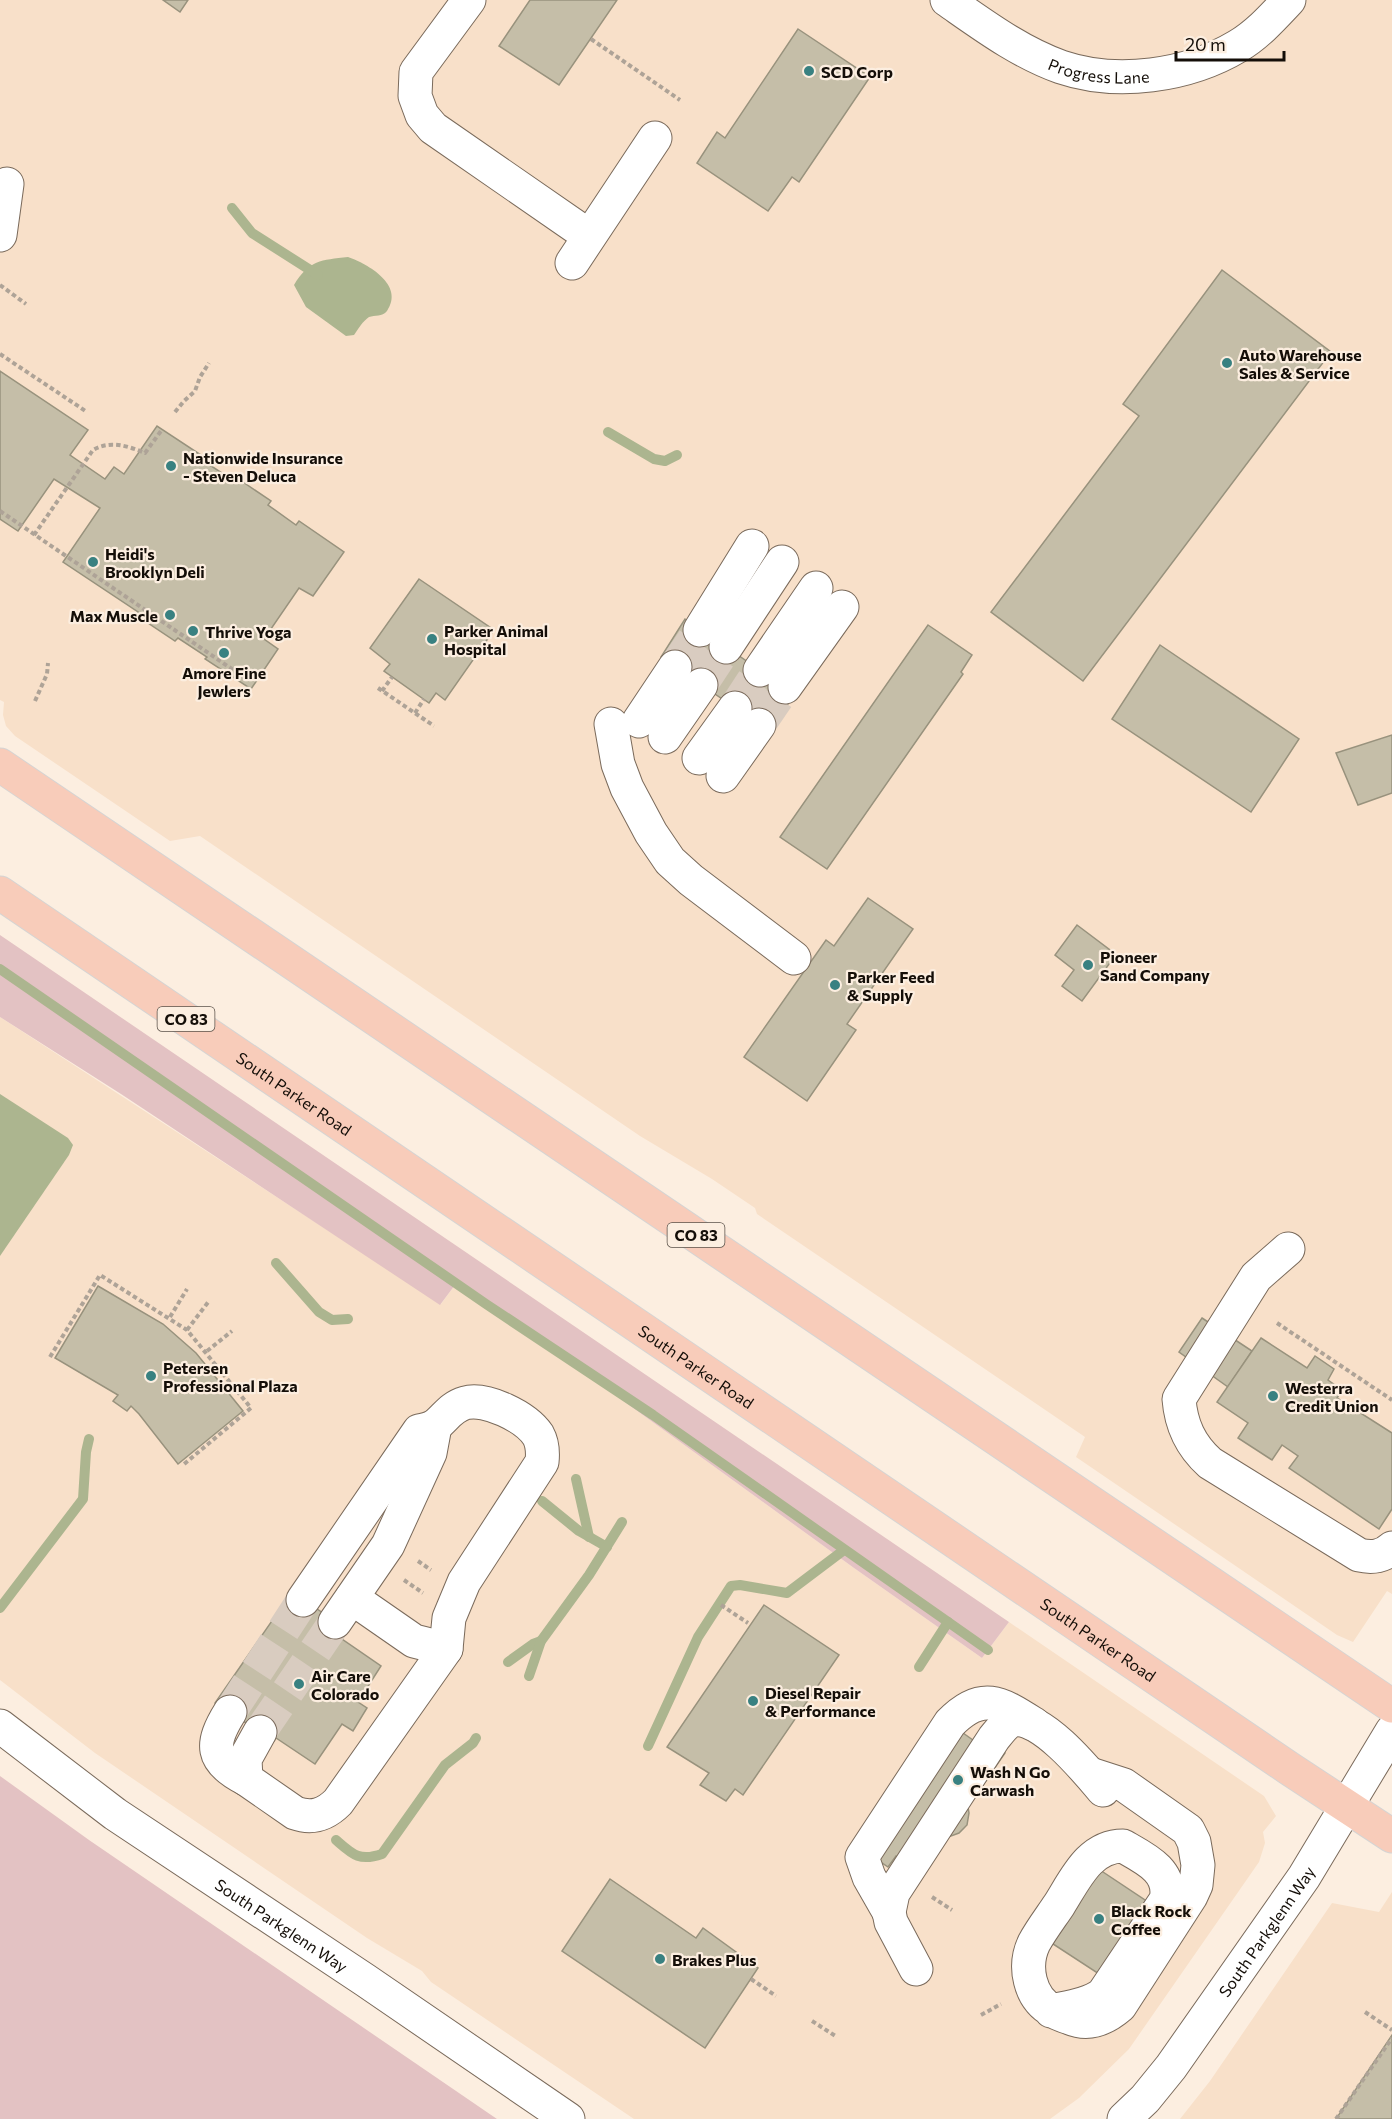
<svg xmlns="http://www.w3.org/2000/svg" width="1392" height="2119" font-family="Commissioner,sans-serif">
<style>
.built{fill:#f8e0c9}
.green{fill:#e3c2c3}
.water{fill:#acb58f}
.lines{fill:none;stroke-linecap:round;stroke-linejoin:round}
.stream{stroke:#acb58f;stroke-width:10}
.building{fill:#c5bea8;stroke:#98927d;stroke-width:1.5}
.minor-tunnel{stroke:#d9ccc0;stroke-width:33;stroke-dasharray:33 16;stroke-linecap:butt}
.minor-casing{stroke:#7a6a5b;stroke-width:35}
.highway-casing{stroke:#d5d4d3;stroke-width:35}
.path{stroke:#aea397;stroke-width:4;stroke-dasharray:4.5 3;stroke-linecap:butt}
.minor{stroke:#fff;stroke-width:33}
.highway{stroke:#f8ccba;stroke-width:33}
.poi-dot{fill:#398181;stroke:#fceee0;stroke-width:2}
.labels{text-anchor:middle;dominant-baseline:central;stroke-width:4.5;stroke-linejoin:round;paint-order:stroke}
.shield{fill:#fceee0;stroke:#5a5149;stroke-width:1.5}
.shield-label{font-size:15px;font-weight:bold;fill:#140e08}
.street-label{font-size:16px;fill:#140e08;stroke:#fceee0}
.poi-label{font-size:16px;font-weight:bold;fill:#140e08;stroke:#fceee0;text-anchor:start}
</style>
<rect width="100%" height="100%" fill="#fceee0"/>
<g class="built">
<path d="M0,0H1392V1594L1387,1591L1353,1642L1337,1635L1076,1457L1085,1437L757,1214L755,1208L712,1179L640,1136L200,836L170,841L15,736L6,726L3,715L4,702L0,700Z"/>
<path d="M0,1017L441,1304L458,1281L854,1568L982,1658L1009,1622L1264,1796L1276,1816L1263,1832L1265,1843L1259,1862L1129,2049L1079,2098L1050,2119H634L431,1982L422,1971L367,1938L95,1753L0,1680Z"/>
<path d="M1392,1892V2119H1180L1210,2081L1332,1903L1379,1912Z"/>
</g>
<g class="green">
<path d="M0,935L1009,1622L982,1658L854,1568L458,1281L440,1305L121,1094L0,1017Z"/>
<path d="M0,1776L89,1840L497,2119H0Z"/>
</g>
<g class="water">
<path d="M348,257C368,264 405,285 387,311C382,317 375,315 369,317C363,321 358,329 354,335L346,336L306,307L294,285C309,260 321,260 348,257Z"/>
<path d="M0,1094L68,1138L73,1145L69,1155L0,1256Z"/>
</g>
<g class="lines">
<g class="stream">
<path d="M232,208L252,233L318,275"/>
<path d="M608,432L654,459L665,461L677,455"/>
<path d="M0,969L486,1304L653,1415L988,1650"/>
<path d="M276,1263L319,1312L332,1320L348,1319"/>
<path d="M576,1479L589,1537"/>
<path d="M542,1501L579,1531L607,1547"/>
<path d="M0,1608L83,1499L86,1452L89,1439"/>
<path d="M508,1662L533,1644L541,1641"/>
<path d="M919,1667L948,1622"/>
<path d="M529,1676L541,1641L589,1575L622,1522"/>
<path d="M648,1746L698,1637L731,1586L740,1585L787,1593L844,1550"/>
<path d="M336,1840C352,1854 359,1862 382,1854L445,1765L473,1743L476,1738"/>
</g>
</g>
<g class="building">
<path d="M163,0H188L180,12Z"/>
<path d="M530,0H617L559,85L499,46Z"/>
<path d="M798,29L870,77L799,182L792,177L768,211L697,163L717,132L725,138Z"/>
<path d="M1222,270L1331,352L1083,681L991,612L1139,416L1123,404Z"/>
<path d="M0,371L88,430L70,455L105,479L114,467L124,474L157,426L204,457L202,460L231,479L234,476L271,501L268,505L296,525L299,521L344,552L313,596L299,588L264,639L278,649L251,689L205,659L207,657L178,638L175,641L136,615L138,612L63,562L100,508L54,479L18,531L0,519Z"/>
<path d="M419,579L494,630L445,700L436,693L429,703L384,671L390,664L370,648Z"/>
<path d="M685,619L795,694L769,731L661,657Z"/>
<path d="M928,625L972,655L961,672L963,674L827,869L780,837Z"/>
<path d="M1160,645L1299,739L1251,812L1112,719Z"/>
<path d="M1392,735V793L1358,805L1336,753Z"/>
<path d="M868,898L913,929L847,1024L856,1030L807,1101L744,1057L826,940L834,946Z"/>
<path d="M1077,925L1114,953L1110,959L1112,960L1082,1001L1062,986L1074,970L1055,955Z"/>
<path d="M98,1286L163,1324L196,1353L243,1411L178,1464L139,1414L131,1406L127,1411L113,1401L118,1395L55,1358Z"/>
<path d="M1202,1318L1252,1351L1228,1387L1179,1352Z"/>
<path d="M1261,1338L1307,1368L1315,1356L1334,1369L1328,1380L1342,1390L1337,1398L1392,1433V1509L1379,1529L1289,1468L1298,1456L1282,1445L1272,1460L1238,1438L1248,1423L1217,1402Z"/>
<path d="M292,1592L348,1630L342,1639L381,1666L358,1702L367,1708L353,1731L342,1724L315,1764L276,1738L274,1741L215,1703Z"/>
<path d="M764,1605L839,1655L743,1795L735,1789L726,1801L700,1785L709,1773L667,1747Z"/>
<path d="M963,1733L973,1740L977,1734L1005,1753L968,1807L969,1813L967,1825L959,1833L948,1837L922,1875L896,1856L888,1867L875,1858Z"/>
<path d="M1100,1870L1148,1902L1099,1974L1050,1942Z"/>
<path d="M610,1879L696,1938L703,1928L758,1968L705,2048L562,1951Z"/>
<path d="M1392,2035V2119H1336Z"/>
</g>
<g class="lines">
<g class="minor-tunnel">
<path d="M675,667L700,630"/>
<path d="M701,685L726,647"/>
<path d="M735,708L760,670"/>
<path d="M759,725L785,687"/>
<path d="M230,1712L303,1600"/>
<path d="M260,1732L335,1622"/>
</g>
<g class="minor-casing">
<g id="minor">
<path d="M469,0L416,72L415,96L422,115L433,128L589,236"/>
<path id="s1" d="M947,0C983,25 1019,52 1061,67C1117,86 1188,76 1238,46C1258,34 1273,17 1289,0"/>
<path d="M0,235L7,184"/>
<path d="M572,263L655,138"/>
<path d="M700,630L752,546"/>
<path d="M726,647L782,562"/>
<path d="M760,670L816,588"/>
<path d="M785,687L842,607"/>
<path d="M639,721L675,667"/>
<path d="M611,724L618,764L627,788L651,833L670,861L691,880L794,958"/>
<path d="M665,737L701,685"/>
<path d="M699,758L735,708"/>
<path d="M723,776L759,725"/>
<path d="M1288,1249L1256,1277L1179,1399C1181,1425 1190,1445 1210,1463L1359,1555C1372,1558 1382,1557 1392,1548"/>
<path d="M352,1598L414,1641L446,1649"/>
<path d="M335,1622L388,1545L430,1453L435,1426"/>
<path d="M230,1712C210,1744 210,1761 246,1779"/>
<path id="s2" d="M0,1726L115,1814L365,1980L568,2119"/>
<path d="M260,1732L245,1759L246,1779L295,1813C312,1819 325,1815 338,1802L446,1649L449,1618L464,1582L542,1462C543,1453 543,1444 538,1435C526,1417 486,1397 465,1403C451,1407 446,1417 436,1425C432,1428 424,1430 419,1431L303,1600"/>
<path d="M889,1912L869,1877L862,1857L950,1723C982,1690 1001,1703 1034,1724"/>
<path d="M916,1969L891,1922L889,1912L893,1893L994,1738C999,1732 1006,1722 1014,1720C1041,1715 1087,1771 1103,1790"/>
<path d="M1051,2011C1069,2007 1088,2005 1103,1994L1166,1900C1173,1871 1144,1858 1123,1846C1089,1846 1075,1880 1059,1905C1051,1917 1041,1930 1034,1943C1023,1966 1029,1998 1053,2011C1058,2014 1064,2016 1070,2018C1089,2026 1105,2019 1120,2006L1191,1896L1196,1885L1198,1865L1194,1842L1188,1830L1124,1785L1090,1774"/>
<path id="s3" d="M1124,2119L1145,2099L1171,2067L1304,1877L1392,1731"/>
</g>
</g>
<g class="highway-casing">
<g id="highway">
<path d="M0,765L1392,1706"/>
<path id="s4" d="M0,893L1290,1769L1392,1836"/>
</g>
</g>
<g class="path">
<path d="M591,39L680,100"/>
<path d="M0,285L26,304"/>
<path d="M0,354L87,412"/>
<path d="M175,412L184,401L195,391L200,377L209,363"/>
<path d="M0,511L248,680"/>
<path d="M34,535L93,450C110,440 128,446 145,453L161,431"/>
<path d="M378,688L434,726"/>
<path d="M382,691L392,677"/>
<path d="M35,701L47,674L48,663"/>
<path d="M415,713L424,699"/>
<path d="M170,1317L187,1289"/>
<path d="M1277,1323L1392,1400"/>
<path d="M187,1330L209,1301"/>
<path d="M207,1351L232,1331"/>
<path d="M50,1357L100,1275L187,1330L251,1408L183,1465"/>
<path d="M418,1561L431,1570"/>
<path d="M404,1580L423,1593"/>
<path d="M721,1605L748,1623"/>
<path d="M932,1897L952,1910"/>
<path d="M751,1979L776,1996"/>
<path d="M1365,2012L1392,2030"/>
<path d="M981,2015L1001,2004"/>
<path d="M812,2021L837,2037"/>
<path d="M1336,2119L1392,2038"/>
</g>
<use href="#minor" class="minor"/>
<use href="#highway" class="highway"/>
</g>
<g class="poi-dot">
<circle cx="809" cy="71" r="6"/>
<circle cx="1227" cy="363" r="6"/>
<circle cx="171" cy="466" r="6"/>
<circle cx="93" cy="562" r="6"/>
<circle cx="170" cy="615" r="6"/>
<circle cx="193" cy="631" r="6"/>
<circle cx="432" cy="639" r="6"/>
<circle cx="224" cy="653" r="6"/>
<circle cx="1088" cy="965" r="6"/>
<circle cx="835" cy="985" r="6"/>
<circle cx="151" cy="1376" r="6"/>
<circle cx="1273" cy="1396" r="6"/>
<circle cx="299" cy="1684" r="6"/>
<circle cx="753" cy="1701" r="6"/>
<circle cx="958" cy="1780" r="6"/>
<circle cx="1099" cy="1919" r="6"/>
<circle cx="660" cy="1959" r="6"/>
</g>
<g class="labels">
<g class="shield">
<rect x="157.5" y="1007" width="57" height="24" rx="4.5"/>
<rect x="667.5" y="1223" width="57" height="24" rx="4.5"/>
</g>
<g class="shield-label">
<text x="186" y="1019">CO 83</text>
<text x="696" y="1235">CO 83</text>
</g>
<g class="street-label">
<text stroke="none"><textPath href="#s1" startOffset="171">Progress Lane</textPath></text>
<text stroke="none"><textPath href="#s4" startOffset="356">South Parker Road</textPath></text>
<text stroke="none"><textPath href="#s4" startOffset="842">South Parker Road</textPath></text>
<text stroke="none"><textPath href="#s4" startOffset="1328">South Parker Road</textPath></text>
<text stroke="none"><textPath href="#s2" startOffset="345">South Parkglenn Way</textPath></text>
<text stroke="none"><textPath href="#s3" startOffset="236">South Parkglenn Way</textPath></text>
</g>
<g class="poi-label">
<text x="821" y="71">SCD Corp</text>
<text x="1239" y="354">Auto Warehouse<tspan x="1239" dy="18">Sales &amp; Service</tspan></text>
<text x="183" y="457">Nationwide Insurance<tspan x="183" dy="18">- Steven Deluca</tspan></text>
<text x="105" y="553">Heidi's<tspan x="105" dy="18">Brooklyn Deli</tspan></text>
<text x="158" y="615" text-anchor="end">Max Muscle</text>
<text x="444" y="630">Parker Animal<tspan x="444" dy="18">Hospital</tspan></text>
<text x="205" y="631">Thrive Yoga</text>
<text x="224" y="672" text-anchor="middle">Amore Fine<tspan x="224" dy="18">Jewlers</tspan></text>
<text x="1100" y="956">Pioneer<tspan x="1100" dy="18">Sand Company</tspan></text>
<text x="847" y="976">Parker Feed<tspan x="847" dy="18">&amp; Supply</tspan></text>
<text x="163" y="1367">Petersen<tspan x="163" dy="18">Professional Plaza</tspan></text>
<text x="1285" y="1387">Westerra<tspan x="1285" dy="18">Credit Union</tspan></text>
<text x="311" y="1675">Air Care<tspan x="311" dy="18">Colorado</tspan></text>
<text x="765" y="1692">Diesel Repair<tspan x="765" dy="18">&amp; Performance</tspan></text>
<text x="970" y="1771">Wash N Go<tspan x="970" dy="18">Carwash</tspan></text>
<text x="1111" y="1910">Black Rock<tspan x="1111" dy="18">Coffee</tspan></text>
<text x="672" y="1959">Brakes Plus</text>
</g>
</g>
<path d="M1176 51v9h108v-9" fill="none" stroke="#140e08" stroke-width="3"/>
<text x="1185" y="51" font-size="18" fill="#140e08" stroke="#fceee0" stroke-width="4.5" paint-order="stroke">20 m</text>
</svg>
